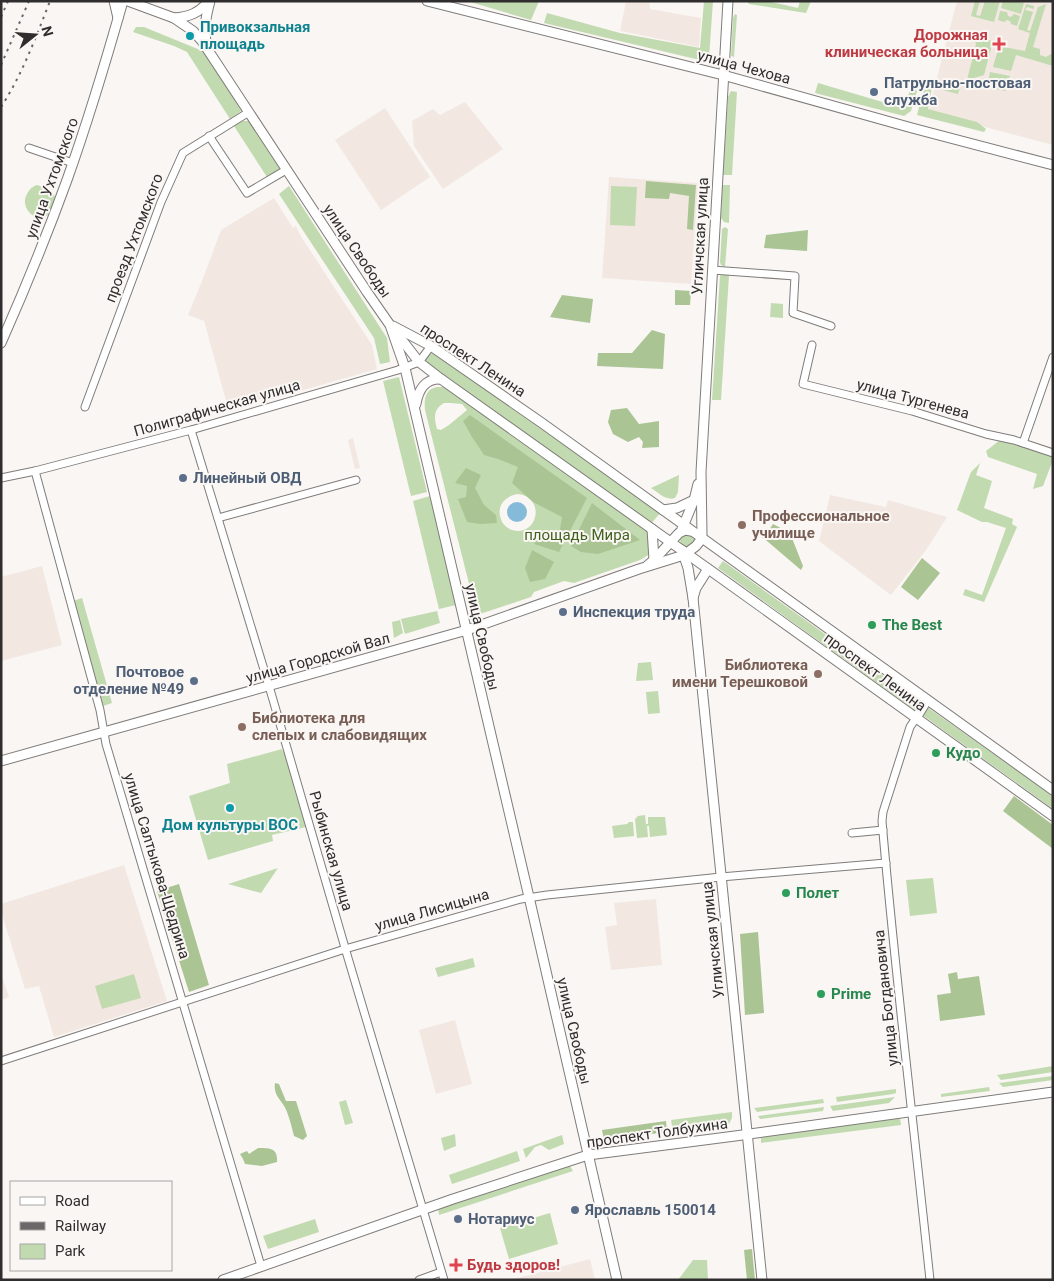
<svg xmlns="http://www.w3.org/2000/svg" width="1054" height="1281" font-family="Roboto,sans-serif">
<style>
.built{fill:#f2e8e1}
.green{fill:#c2daaf;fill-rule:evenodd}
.forest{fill:#aac494}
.water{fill:#86bad9}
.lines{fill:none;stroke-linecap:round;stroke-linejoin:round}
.street-casing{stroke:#7f7c7a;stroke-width:9}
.secondary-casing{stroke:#7f7c7a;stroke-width:11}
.street{stroke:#fff;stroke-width:7}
.secondary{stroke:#fff;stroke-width:9}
.rail{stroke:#696767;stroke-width:2;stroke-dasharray:2.5 5;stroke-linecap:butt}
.culture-dot{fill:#0f9aa8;stroke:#f9f6f4;stroke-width:2}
.health-dot{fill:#e0444e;stroke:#f9f6f4;stroke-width:2}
.service-dot{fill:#5c6f8a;stroke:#f9f6f4;stroke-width:2}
.education-dot{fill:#8d6e63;stroke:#f9f6f4;stroke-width:2}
.leisure-dot{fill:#2e9e5b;stroke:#f9f6f4;stroke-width:2}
.labels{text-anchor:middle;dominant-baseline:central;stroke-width:4;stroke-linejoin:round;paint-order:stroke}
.culture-label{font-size:15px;font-weight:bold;fill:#0d838f;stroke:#f9f6f4;text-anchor:start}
.health-label{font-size:15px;font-weight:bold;fill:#be3a42;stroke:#f9f6f4;text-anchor:end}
.street-label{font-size:15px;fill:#2f2d2d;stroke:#f9f6f4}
.service-label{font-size:15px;font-weight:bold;fill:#4e5e75;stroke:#f9f6f4;text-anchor:start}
.education-label{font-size:15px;font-weight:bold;fill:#785e54;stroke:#f9f6f4;text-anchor:start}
.park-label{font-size:15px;fill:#41611e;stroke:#f9f6f4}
.leisure-label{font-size:15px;font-weight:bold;fill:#27864d;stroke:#f9f6f4;text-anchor:start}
</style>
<rect width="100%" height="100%" fill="#f9f6f4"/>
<g class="built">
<path d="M626,1H649L650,9L701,18L699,47L620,31Z"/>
<path d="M957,1H1053V145L928,112Z"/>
<path d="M465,102L503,149L443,189L414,146L412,121L433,109L440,115Z"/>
<path d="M385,108L430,177L381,210L335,140Z"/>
<path d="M609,177L698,183L691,284L602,278Z"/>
<path d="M274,198L293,228L296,226L300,235L372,345L377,369L265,401L264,398L228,408L204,321L188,315L202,281L221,230Z"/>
<path d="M353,438L360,468L355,469L348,440Z"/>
<path d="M830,495L886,507L888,500L947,517L926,550L891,595L819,541Z"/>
<path d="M42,566L62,645L1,661V577Z"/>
<path d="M124,865L167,1001L54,1037L39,986L25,989L1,911V904Z"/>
<path d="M656,899L662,965L611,970L605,927L617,925L614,903Z"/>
<path d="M1,974L9,997L1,1000Z"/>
<path d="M455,1020L472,1084L436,1094L419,1030Z"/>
<path d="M590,1259L595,1280H510Z"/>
</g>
<g class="green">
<path d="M467,1H539L531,20Z"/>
<path d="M704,1H713L709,58L704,61L544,23L547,13L620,33L700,48Z"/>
<path d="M747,1H767L798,8L800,1H811L806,13L749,4Z"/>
<path d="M975,1H980L976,15L980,16L985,1H1000L994,22L971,16Z"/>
<path d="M1003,1H1016L1024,3L1021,14L1001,8Z"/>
<path d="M1026,4L1034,6V9L1027,7L1025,10L1033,12L1027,30L1030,31L1038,7L1046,4L1033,47L1040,49V55L1046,57L1053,53V66L1016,55L1011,71L993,67L999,46L1025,51L1030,33L1018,29Z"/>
<path d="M1000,11L1007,12L1008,16L1011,17L1014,14L1020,16L1017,26L1011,24L1010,21L1007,20L1004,22L998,20Z"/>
<path d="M735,14L737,15L734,57L731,56L733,18Z"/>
<path d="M136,27H144L205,52L241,111L230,119L187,52L174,46L133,32Z"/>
<path d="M972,36L993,41L984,75L967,80L976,44Z"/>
<path d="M990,72L1010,76L1005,91L970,83L989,78Z"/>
<path d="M942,79L961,84L958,94L939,89Z"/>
<path d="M818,83L903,108L912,86L917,91L911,111L904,116L815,93Z"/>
<path d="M925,85L932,88L928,109L977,122L986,129L984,132L917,115Z"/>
<path d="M731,91L737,92L732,175H723L728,97Z"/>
<path d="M242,121H250L280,169L267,177L234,126Z"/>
<path d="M37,185L50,189L55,197C53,202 52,208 49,213C41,226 20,211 26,196C29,190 31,187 37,185Z"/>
<path d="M722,185H730L729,223L724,222L721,218Z"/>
<path d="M289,186L387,338L390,362L380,364L374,338L279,194Z"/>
<path d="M611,186L637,187L635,226L610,225Z"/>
<path d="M725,227L728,229L725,267L721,265L720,262L722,229Z"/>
<path d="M722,274H726L729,275L721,400H712L720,276Z"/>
<path d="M771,303L783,304V318L770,317Z"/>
<path d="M429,353L435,354L438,356L660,513L651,524L427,364L425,358Z"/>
<path d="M399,377L427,492L411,496L383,381Z"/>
<path d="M437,387H444L645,529L649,535L650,554L640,560L574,583L564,581L534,592L531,597L477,615L425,410C424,400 425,389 437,387ZM444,403H451L462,404L467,410L449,425L441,430L437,429C434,418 433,409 444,403ZM518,494C547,498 537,538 512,530C507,528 502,524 501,519C496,506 505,496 518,494Z"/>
<path d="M1000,440L1053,457V460L1043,486L1033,489L1037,474L988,457L986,451Z"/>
<path d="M980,463L976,475L992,481L984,508L1013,519L1012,524L1017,527L984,602L963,595L965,589L982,595L1006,528L987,522H982L957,510L971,472Z"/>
<path d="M679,475L678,492L675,498C666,501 659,493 651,488Z"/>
<path d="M430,496L456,605L439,609L413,501Z"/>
<circle cx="687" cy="540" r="7"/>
<path d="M723,561L920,702L914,710L718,568Z"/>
<path d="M82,598L112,703L103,706L73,601Z"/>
<path d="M437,611L440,623L405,634L401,619Z"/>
<path d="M400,620L403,633L394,638L392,622Z"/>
<path d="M651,662L653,680L636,681L638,663Z"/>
<path d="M658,691L660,713L648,714L646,692Z"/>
<path d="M927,707L1053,796V809L921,714Z"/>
<path d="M282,749L283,752L285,750L296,787L294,788L297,798H300L306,827L272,835L273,841L208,860L189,796L230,783L227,764Z"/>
<path d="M645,815L646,824H648V817H665L667,835L650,837L649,826H647L648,837L637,838L635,819L638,816Z"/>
<path d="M629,822H633L634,836L614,838L612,826L627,824Z"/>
<path d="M278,868L261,893L228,884Z"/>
<path d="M933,878L937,913L910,916L906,880Z"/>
<path d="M473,958L475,967L438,977L435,968Z"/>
<path d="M134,974L141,998L102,1009L95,986Z"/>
<path d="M1053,1066V1072L1001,1080L997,1075Z"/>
<path d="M1053,1076V1080L1003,1087L999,1083Z"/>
<path d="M989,1087L990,1091L941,1097V1094Z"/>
<path d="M896,1089V1093L893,1094L837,1102L836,1097Z"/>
<path d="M895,1097L889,1103L833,1111L830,1106Z"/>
<path d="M823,1099L824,1103L757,1112L754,1108Z"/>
<path d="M346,1100L353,1123L345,1125L339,1102Z"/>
<path d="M824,1107L823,1111L760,1119L758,1116Z"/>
<path d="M732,1112V1118L729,1124L673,1132L671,1120Z"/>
<path d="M900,1118L901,1125L761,1143V1136Z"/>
<path d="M455,1134L456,1146L444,1151L441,1138Z"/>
<path d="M562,1135L564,1144L549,1150L541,1145L535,1147L526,1158L523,1149Z"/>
<path d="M517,1151L520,1161L452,1184L449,1175Z"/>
<path d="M570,1166L573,1171L439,1215L438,1208Z"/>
<path d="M550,1213L558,1244L509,1259L500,1228Z"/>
<path d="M315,1219L319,1232L268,1249L263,1236Z"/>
<path d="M693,1260H707L708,1280H678Z"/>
</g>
<g class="forest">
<path d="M646,181L696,185L693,230L687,229L689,196L670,193L669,199L645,198Z"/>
<path d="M808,230L807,251L764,248L766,235Z"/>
<path d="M675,290L691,291L690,305H675Z"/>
<path d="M562,295L593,299L590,323L550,317Z"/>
<path d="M652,330L665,334L663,369L597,366L598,353H632Z"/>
<path d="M627,408L639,424L659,421V447L642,448L643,442L639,437L628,442L613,434L608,422L611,410Z"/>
<path d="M470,415L587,498L559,552L534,544L543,531L560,530L562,517L533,502L512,483L518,467L498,459L484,455L472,437L463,421Z"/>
<path d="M466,468L481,475L475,488L484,505L496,515L497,523L480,524L467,522L458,499L466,497L467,486L455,483Z"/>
<path d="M592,503L640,540L598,554L581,552L571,546Z"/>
<path d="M773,524L790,533L803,566L801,570L761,536L765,530H769Z"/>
<path d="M532,550L554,562L545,579L530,582L525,568Z"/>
<path d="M922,558L940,573L918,600L901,587Z"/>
<path d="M1014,796L1053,825V849L1003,811Z"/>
<path d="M179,884L209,985L189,992L157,891Z"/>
<path d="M758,932L764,1013L745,1015L740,934Z"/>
<path d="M957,972L958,979L979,976L985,1015L940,1021L937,995L951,993L948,974Z"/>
<path d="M275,1083L279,1084L286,1101H296L307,1136L303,1140L294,1136C292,1128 290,1120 287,1112C283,1100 273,1097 275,1083Z"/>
<path d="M666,1121L667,1132L604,1140L602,1130Z"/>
<path d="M258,1148C270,1148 278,1148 277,1162L262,1166L245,1164L243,1159L240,1154L247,1151L249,1154Z"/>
<path d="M752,1249L755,1280H747L744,1250Z"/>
</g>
<circle class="water" cx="517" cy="512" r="10"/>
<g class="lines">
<g class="street-casing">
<g id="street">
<path d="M209,136L247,193L286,170"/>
<path d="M29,148L73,163"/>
<path d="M712,270L795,276L793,313L831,326"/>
<path d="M812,345L803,384L912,411L986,434L1014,440L1053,453"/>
<path d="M85,407L161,202L183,153L249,112"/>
<path d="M191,430L269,686L348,958L444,1280"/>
<path d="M1023,443L1053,357"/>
<path d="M35,471L100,710L106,744L261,1266"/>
<path d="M1,478L35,471L191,430L398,370L419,362L431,346"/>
<path d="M218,518L356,480"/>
<path d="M916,718L910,727L883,812L882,821C895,974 914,1127 930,1280"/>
<path d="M852,833L883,830"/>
<path d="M1,1061L345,949L521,899L547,895L721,877L886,863"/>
<path d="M419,1280L441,1272"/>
</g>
</g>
<g class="secondary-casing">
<g id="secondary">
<path d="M114,1L118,18"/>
<path d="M128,1L174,18L193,31L202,41L367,292L390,325L405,368L529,897L617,1280"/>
<path d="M427,1L723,75L912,128L1053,165"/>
<path d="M174,18C189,17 199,13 209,1"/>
<path d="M207,46C203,30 206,16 210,1"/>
<path d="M393,326L431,346L542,423L1053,790"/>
<path d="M395,331L419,362L441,379L714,573L1053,816"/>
<path d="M1,343C25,289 47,235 67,180C88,121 106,61 123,1"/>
<path d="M416,404C418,391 425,378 441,379"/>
<path d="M663,510L677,508L694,500"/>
<path d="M652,529L654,560"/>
<path d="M682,529L694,500L698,484"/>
<path d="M682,550L688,568L693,598L762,1280"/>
<path d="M648,565L654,560L679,533L685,530L691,531"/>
<path d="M693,598L696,588L708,569"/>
<path d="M916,718L927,700"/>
<path d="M1,761L467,630L639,569L684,555L696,546L700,541L702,534L701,472L728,1"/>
<path d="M223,1280L453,1199L588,1155L735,1136L1053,1092"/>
</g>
</g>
<use href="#street" class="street"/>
<use href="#secondary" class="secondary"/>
<g class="rail">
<path d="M1,17L8,1"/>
<path d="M1,65L29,1"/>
<path d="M1,107C22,75 36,37 50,1"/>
</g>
</g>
<g class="culture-dot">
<circle cx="190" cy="36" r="5"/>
<circle cx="230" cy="808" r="5"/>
</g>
<g class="health-dot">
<path d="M996.5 36.5h5v5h5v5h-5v5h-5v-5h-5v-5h5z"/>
<path d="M453.5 1257.5h5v5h5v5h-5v5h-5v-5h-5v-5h5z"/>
</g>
<g class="service-dot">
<circle cx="874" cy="92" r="5"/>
<circle cx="183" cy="478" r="5"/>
<circle cx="563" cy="612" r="5"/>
<circle cx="194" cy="681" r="5"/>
<circle cx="575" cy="1210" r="5"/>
<circle cx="458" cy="1219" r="5"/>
</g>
<g class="education-dot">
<circle cx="742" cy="525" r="5"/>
<circle cx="818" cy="674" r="5"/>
<circle cx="242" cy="727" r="5"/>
</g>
<g class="leisure-dot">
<circle cx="872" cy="625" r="5"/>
<circle cx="936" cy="753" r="5"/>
<circle cx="786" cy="893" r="5"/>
<circle cx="821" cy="994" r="5"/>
</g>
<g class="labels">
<g class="culture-label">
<text x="200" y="27">Привокзальная<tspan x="200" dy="17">площадь</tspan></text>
<text x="230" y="825" text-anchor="middle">Дом культуры ВОС</text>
</g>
<g class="health-label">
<text x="988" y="35">Дорожная<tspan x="988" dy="17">клиническая больница</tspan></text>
<text x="467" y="1265" text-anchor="start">Будь здоров!</text>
</g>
<g class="street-label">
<text transform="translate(744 67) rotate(15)">улица Чехова</text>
<text transform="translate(52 178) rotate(-70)">улица Ухтомского</text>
<text transform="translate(700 236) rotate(-87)">Угличская улица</text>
<text transform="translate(134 238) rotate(-69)">проезд Ухтомского</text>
<text transform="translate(357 251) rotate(56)">улица Свободы</text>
<text transform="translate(473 360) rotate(33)">проспект Ленина</text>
<text transform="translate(913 399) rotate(15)">улица Тургенева</text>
<text transform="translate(217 408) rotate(-16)">Полиграфическая улица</text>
<text transform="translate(482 637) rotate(77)">улица Свободы</text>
<text transform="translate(318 658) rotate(-16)">улица Городской Вал</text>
<text transform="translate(875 672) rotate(36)">проспект Ленина</text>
<text transform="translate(331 851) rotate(74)">Рыбинская улица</text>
<text transform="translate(157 866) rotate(73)">улица Салтыкова-Щедрина</text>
<text transform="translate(432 910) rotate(-16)">улица Лисицына</text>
<text transform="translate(713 940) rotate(-96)">Угличская улица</text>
<text transform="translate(886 998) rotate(-96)">улица Богдановича</text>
<text transform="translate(574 1031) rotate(77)">улица Свободы</text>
<text transform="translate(657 1133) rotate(-8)">проспект Толбухина</text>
</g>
<g class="service-label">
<text x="884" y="83">Патрульно-постовая<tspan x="884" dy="17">служба</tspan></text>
<text x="193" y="478">Линейный ОВД</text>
<text x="573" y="612">Инспекция труда</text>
<text x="184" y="672" text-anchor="end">Почтовое<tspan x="184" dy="17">отделение №49</tspan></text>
<text x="585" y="1210">Ярославль 150014</text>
<text x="468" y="1219">Нотариус</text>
</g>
<g class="education-label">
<text x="752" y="516">Профессиональное<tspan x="752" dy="17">училище</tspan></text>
<text x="808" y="665" text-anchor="end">Библиотека<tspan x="808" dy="17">имени Терешковой</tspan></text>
<text x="252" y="718">Библиотека для<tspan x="252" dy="17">слепых и слабовидящих</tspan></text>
</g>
<g class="park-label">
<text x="577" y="535">площадь Мира</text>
</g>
<g class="leisure-label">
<text x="882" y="625">The Best</text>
<text x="946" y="753">Кудо</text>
<text x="796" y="893">Полет</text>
<text x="831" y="994">Prime</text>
</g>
</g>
<rect width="1054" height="1281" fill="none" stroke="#2f2d2d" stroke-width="5"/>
<rect x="10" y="1181" width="162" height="90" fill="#f9f6f4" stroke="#a8a6a4"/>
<rect x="20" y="1197" width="25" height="8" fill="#ffffff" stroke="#a8a6a4"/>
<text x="55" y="1206" font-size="15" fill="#2f2d2d">Road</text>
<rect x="20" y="1222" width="25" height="8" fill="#696767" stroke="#a8a6a4"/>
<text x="55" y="1231" font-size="15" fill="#2f2d2d">Railway</text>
<rect x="20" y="1244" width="25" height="15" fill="#c2daaf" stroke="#a8a6a4"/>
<text x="55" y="1256" font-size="15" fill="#2f2d2d">Park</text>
<g transform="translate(35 35) rotate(73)" stroke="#f9f6f4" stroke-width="4" paint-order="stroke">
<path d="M0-4L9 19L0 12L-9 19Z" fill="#2f2d2d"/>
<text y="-8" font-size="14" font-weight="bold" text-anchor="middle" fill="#2f2d2d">N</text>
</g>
</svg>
